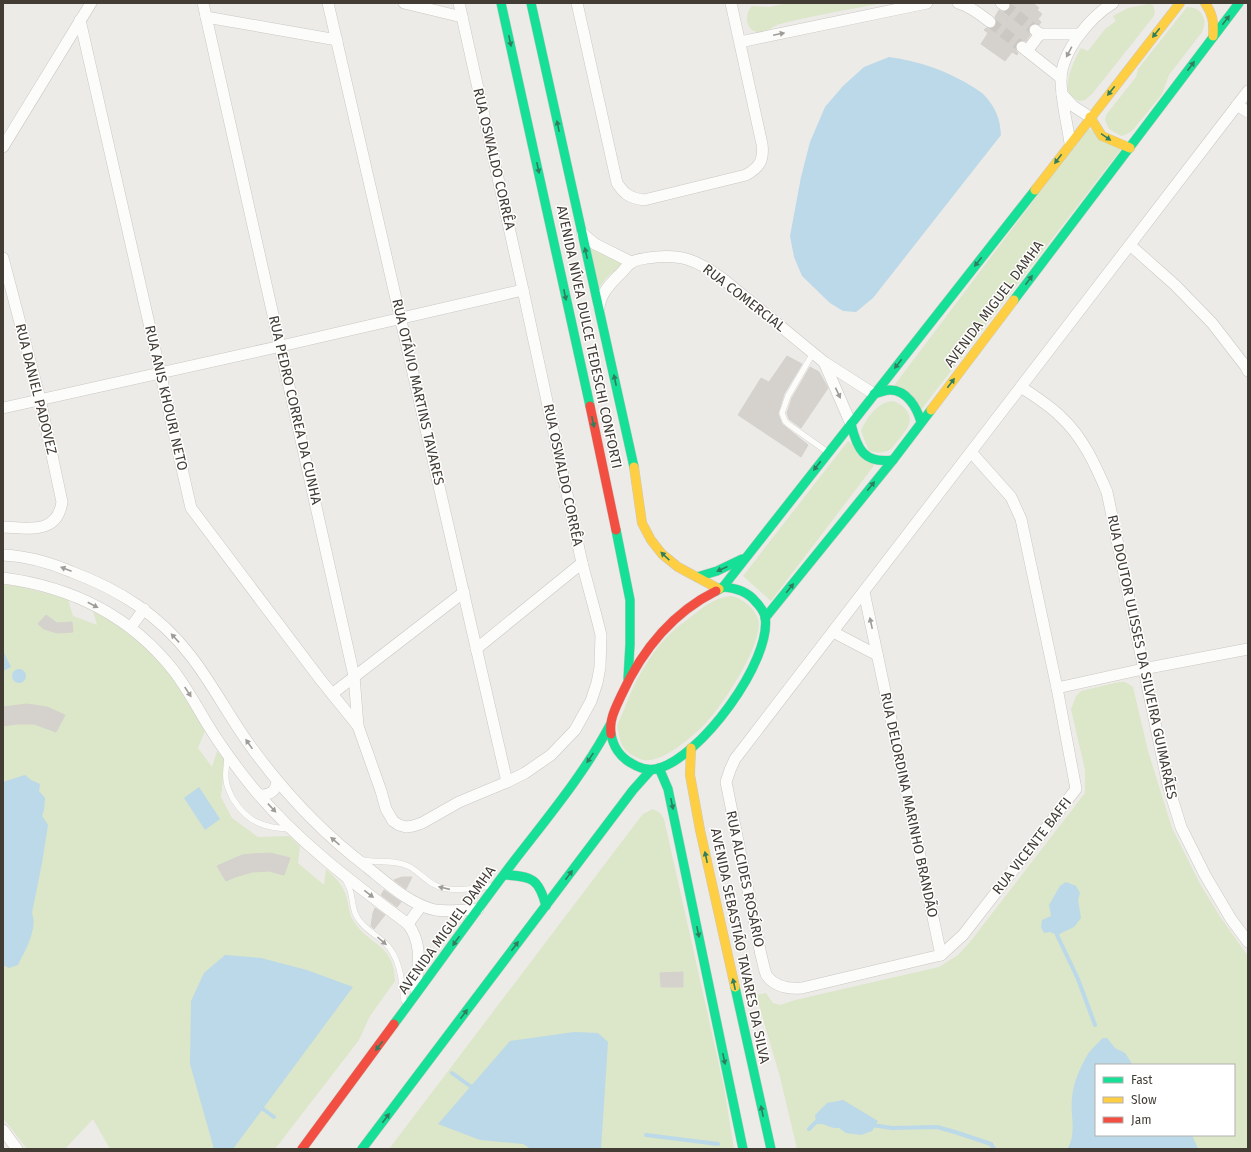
<svg xmlns="http://www.w3.org/2000/svg" width="1251" height="1152" font-family="'Fira Sans',sans-serif">
<style>
.green{fill:#dce6c9;fill-rule:evenodd}
.water{fill:#bbd9e8}
.lines{fill:none;stroke-linecap:round;stroke-linejoin:round}
.stream{stroke:#bbd9e8;stroke-width:4}
.building{fill:#d5d2ce;stroke:#d5d2cd}
.street-tunnel{stroke:#cbc8c3;stroke-width:11;stroke-dasharray:11 5.5;stroke-linecap:butt}
.lane-casing{stroke:#cac7c3;stroke-width:6}
.street-casing{stroke:#cac7c3;stroke-width:12}
.fast-casing{stroke:#ccc7be;stroke-width:10}
.slow-casing{stroke:#ccc7be;stroke-width:10}
.jam-casing{stroke:#ccc7be;stroke-width:10}
.lane{stroke:#fcfcfb;stroke-width:5.5}
.street{stroke:#fcfcfb;stroke-width:11}
.fast{stroke:#16e098;stroke-width:9}
.slow{stroke:#ffcf43;stroke-width:9}
.jam{stroke:#f24e42;stroke-width:9}
.oneway{fill:#307e5d}
.oneway2{fill:#9f9c98}
.labels{text-anchor:middle;dominant-baseline:central;stroke-width:3;stroke-linejoin:round;paint-order:stroke}
.street-label{font-size:14px;fill:#423c35;stroke:#fff}
</style>
<rect width="100%" height="100%" fill="#edebe7"/>
<g class="green">
<path d="M789,3H882C849,10 814,15 780,24C774,25 768,32 761,32C746,34 743,14 752,6L769,7Z"/>
<path d="M1149,4L1153,5L1155,11L1154,16L1092,94L1085,100L1079,101C1075,99 1071,97 1069,93C1064,82 1075,58 1081,48L1088,51L1105,29L1116,21L1113,16L1128,8Z"/>
<path d="M1187,7C1201,7 1209,19 1202,32L1169,75L1162,94L1132,131L1125,135L1121,136L1109,129L1105,120L1106,115L1136,77L1138,69Z"/>
<path d="M1088,128L1122,148L921,410L893,387Z"/>
<path d="M589,247L607,257L625,262L607,277L598,289Z"/>
<path d="M892,401C902,403 913,413 909,424C906,432 897,441 892,448C884,454 878,453 869,451L861,431C867,417 877,403 892,401Z"/>
<path d="M848,441L876,463L771,601L743,576Z"/>
<path d="M3,585L18,586L68,599L73,616L97,625L93,611C131,630 164,663 187,698C193,709 199,720 205,731L198,748L212,767L217,751L225,760L221,797L232,818L258,837L289,836L300,846L298,863L324,885L326,869C336,878 344,886 347,899C349,906 349,914 353,920C369,947 394,942 395,981L370,1016L359,1040L275,1149H110L93,1119L65,1149H27L3,1118Z"/>
<path d="M732,596C743,599 754,607 758,619C765,642 721,708 704,725C692,737 661,764 643,760C636,758 627,753 623,747C621,744 620,739 619,736C619,733 617,729 617,727C618,721 622,715 624,710C634,682 651,651 673,631C679,625 686,621 692,616C705,606 715,597 732,596Z"/>
<path d="M1119,682H1125L1133,687L1148,751L1172,828L1200,884L1221,918L1248,956V1149H797L780,1077L756,995L766,993L773,1003L780,1005L795,1000L939,967L958,955L970,942L1085,793V770L1071,709L1073,704L1076,696L1081,691ZM1096,1065H1234V1135H1096Z"/>
<path d="M653,809L660,813L664,819L724,1087L734,1149H389L639,819L643,814Z"/>
</g>
<g class="water">
<path d="M889,57C919,61 948,71 973,87C977,90 982,92 985,96C996,108 1000,119 1001,135L873,298L856,312L843,311L830,303L802,276L794,257L790,236L801,177L810,142L825,107L843,86L864,67Z"/>
<path d="M3,651L11,667L3,671Z"/>
<circle cx="19" cy="676" r="7"/>
<path d="M25,775L31,780L40,784L39,791L45,798L44,810L42,816L48,825L42,863L32,913C38,929 25,951 18,965L9,968L3,965V782Z"/>
<path d="M199,787L220,819L205,830L184,798Z"/>
<path d="M1066,882L1076,886L1080,893L1078,900L1081,918L1074,927L1057,935L1050,932L1044,933L1041,927L1042,920L1051,916L1049,905L1060,886Z"/>
<path d="M225,955L261,958L307,970L353,987L233,1149H214L190,1064L191,1001L204,973Z"/>
<path d="M574,1032L598,1033L608,1042L601,1149H531L523,1144L480,1140L438,1124L510,1041Z"/>
<path d="M1103,1038H1107L1115,1048L1125,1053L1133,1065H1096V1135H1192L1198,1149H1063L1068,1148C1077,1132 1070,1115 1072,1098C1073,1084 1080,1067 1088,1054C1092,1048 1098,1043 1103,1038Z"/>
<path d="M843,1100L878,1121L872,1131L861,1135L846,1133L839,1128H834L816,1122L815,1115L827,1103Z"/>
</g>
<g class="lines">
<g class="stream">
<path d="M1059,931L1057,935L1078,979L1095,1025"/>
<path d="M452,1073L470,1086L475,1088"/>
<path d="M260,1106L263,1109L274,1117"/>
<path d="M872,1125L892,1128L937,1127L955,1132L991,1144L994,1149"/>
<path d="M809,1129L816,1122H821"/>
<path d="M646,1135L718,1144"/>
</g>
</g>
<g class="building">
<path d="M1011,3H1033L1039,8L1037,10L1042,14L1038,19L1041,22L1039,25L1033,23L1029,26L1028,29L1030,35L1026,41L1020,40L1016,43L1015,49L1018,53L1017,55L1012,52L1005,61L981,44L988,33L984,30L986,28L992,29L995,27L997,23L995,17L999,10L1003,12L1007,11L1010,9Z"/>
<path d="M787,356L802,364L784,394L778,414L782,424L808,445L801,457L738,415L761,378L769,382Z"/>
<path d="M810,367L819,372L828,388L801,428L789,419L787,413L792,398Z"/>
<path d="M46,615L57,623L72,622L73,632L57,633L44,629L38,624Z"/>
<path d="M27,704L47,707L65,715L56,732L34,724H17L3,726V707Z"/>
<path d="M270,853L290,858L284,875L269,871L252,872L235,877L226,881L217,866L242,855L251,854Z"/>
<path d="M402,877H412L406,889L394,880Z"/>
<path d="M384,890L401,902L397,907L381,895Z"/>
<path d="M375,908L385,915L374,929L371,926L373,913Z"/>
<path d="M683,972V987H661L660,973Z"/>
</g>
<g class="lines">
<g class="street-tunnel">
<path d="M1004,5L1035,30"/>
<path d="M990,22L1022,47"/>
</g>
<g class="lane-casing">
<g id="lane">
<path d="M813,353L788,396L782,413L785,421L788,424L826,451"/>
<path d="M227,757C227,764 225,772 226,779C226,786 230,793 233,799C247,822 264,828 290,829"/>
<path d="M363,860C377,863 394,859 408,866C417,870 424,879 433,884C450,894 472,888 490,886"/>
<path d="M345,879C347,883 349,886 350,890C353,899 352,909 357,917C363,928 374,933 384,942C400,956 402,981 404,1001"/>
</g>
</g>
<g class="street-casing">
<g id="street">
<path d="M203,3L354,676L358,726L381,791L386,809L393,821L399,825L406,827L413,826L422,823L459,802L507,782L525,773L551,755L575,730L591,701L597,683L600,667L601,635L597,619L582,563L523,290L459,3"/>
<path d="M328,3L507,782"/>
<path d="M404,3L462,17"/>
<path d="M577,3L617,183C625,195 630,198 644,200L746,175C760,167 764,160 762,144L731,3"/>
<path d="M958,3C970,6 981,15 990,22"/>
<path d="M1001,3L1004,5"/>
<path d="M206,17L337,40"/>
<path d="M80,20L191,508L320,679L358,726"/>
<path d="M1035,30L1040,34H1080"/>
<path d="M740,42L927,3"/>
<path d="M1022,47L1061,78"/>
<path d="M1027,51L1040,34"/>
<path d="M1062,94L1073,106L1090,117"/>
<path d="M1237,105L1248,112"/>
<path d="M1070,143C1067,122 1061,100 1061,79C1062,51 1090,17 1113,3"/>
<path d="M3,147L91,3"/>
<path d="M582,233L595,244L631,262"/>
<path d="M1130,245L1175,285L1212,323L1246,367L1248,371"/>
<path d="M3,258L40,399L62,502C57,535 28,528 3,527"/>
<path d="M599,307C601,294 609,285 618,276C623,272 626,266 631,263C635,259 644,259 648,258C681,253 697,260 723,279L824,362L874,394"/>
<path d="M824,362L851,424"/>
<path d="M1021,387C1034,396 1049,405 1060,416C1083,437 1095,464 1107,492L1168,785L1181,827L1205,875L1231,919L1248,942"/>
<path d="M3,408L281,346L523,290"/>
<path d="M971,452L1011,497L1021,519L1057,688L1076,789L963,935L941,955L802,988C790,989 776,988 767,976C764,971 763,961 761,955L726,782L730,770L735,759L1248,91"/>
<path d="M3,555C26,556 51,563 72,572C120,590 159,615 190,655C212,683 228,715 249,744C282,790 321,832 367,867C387,883 409,904 435,910C449,912 464,910 478,909"/>
<path d="M3,578C72,587 130,615 174,671C186,687 196,705 206,722C220,745 236,767 253,788C297,841 353,883 408,924C424,946 417,966 416,991"/>
<path d="M864,592L941,955"/>
<path d="M131,627L144,609"/>
<path d="M833,632L877,655"/>
<path d="M476,649L582,563"/>
<path d="M1057,688L1143,669L1248,649"/>
<path d="M332,694L464,592"/>
<path d="M259,795C270,795 276,792 277,781"/>
<path d="M408,924L421,906"/>
<path d="M3,1130L17,1149"/>
</g>
</g>
<g class="fast-casing">
<g id="fast">
<path d="M501,3L590,406"/>
<path d="M531,3L634,467"/>
<path d="M1014,300L1239,3"/>
<path d="M874,394C879,393 884,390 890,390C907,390 917,408 921,422"/>
<path d="M851,424C857,449 864,464 893,460"/>
<path d="M616,530L630,600V644L628,679"/>
<path d="M697,577L717,571L742,559"/>
<path d="M716,591L723,587L1035,190"/>
<path d="M765,618L893,460L931,410"/>
<path d="M611,734C613,746 620,757 631,763C639,768 647,771 656,769C699,760 773,660 765,616C763,610 759,605 755,601C747,591 736,588 723,587"/>
<path d="M659,768L668,789L743,1149"/>
<path d="M505,875C532,876 539,879 546,906"/>
<path d="M735,987L771,1149"/>
<path d="M394,1024C434,970 473,915 514,861C548,817 584,774 610,725"/>
<path d="M362,1149L633,790L650,771"/>
</g>
</g>
<g class="slow-casing">
<g id="slow">
<path d="M1205,3C1213,14 1214,23 1213,36"/>
<path d="M1090,117L1102,136L1130,148"/>
<path d="M1035,190L1180,3"/>
<path d="M931,410L1014,300"/>
<path d="M634,467L642,523L651,540L662,554L678,567L719,589"/>
<path d="M691,748L690,775L700,830L735,987"/>
</g>
</g>
<g class="jam-casing">
<g id="jam">
<path d="M590,406L616,530"/>
<path d="M611,734C609,720 615,709 621,696C641,652 672,613 716,591"/>
<path d="M302,1149L394,1024"/>
</g>
</g>
<use href="#lane" class="lane"/>
<use href="#street" class="street"/>
<use href="#fast" class="fast"/>
<use href="#slow" class="slow"/>
<use href="#jam" class="jam"/>
</g>
<defs><path id="oneway-solid" d="M-6-.8H1V-3.2L6.5 0L1 3.2V.8H-6Z"/></defs>
<g class="oneway">
<use href="#oneway-solid" transform="translate(1226 20) rotate(-52)"/>
<use href="#oneway-solid" transform="translate(1156 33) rotate(128)"/>
<use href="#oneway-solid" transform="translate(510 41) rotate(78)"/>
<use href="#oneway-solid" transform="translate(1191 66) rotate(-53)"/>
<use href="#oneway-solid" transform="translate(1111 91) rotate(128)"/>
<use href="#oneway-solid" transform="translate(558 126) rotate(-102)"/>
<use href="#oneway-solid" transform="translate(1106 137) rotate(34)"/>
<use href="#oneway-solid" transform="translate(1058 159) rotate(127)"/>
<use href="#oneway-solid" transform="translate(538 168) rotate(78)"/>
<use href="#oneway-solid" transform="translate(586 253) rotate(-103)"/>
<use href="#oneway-solid" transform="translate(978 262) rotate(128)"/>
<use href="#oneway-solid" transform="translate(1029 280) rotate(-53)"/>
<use href="#oneway-solid" transform="translate(565 295) rotate(78)"/>
<use href="#oneway-solid" transform="translate(898 364) rotate(128)"/>
<use href="#oneway-solid" transform="translate(615 380) rotate(-102)"/>
<use href="#oneway-solid" transform="translate(951 383) rotate(-53)"/>
<use href="#oneway-solid" transform="translate(593 422) rotate(78)"/>
<use href="#oneway-solid" transform="translate(817 466) rotate(128)"/>
<use href="#oneway-solid" transform="translate(871 486) rotate(-51)"/>
<use href="#oneway-solid" transform="translate(665 556) rotate(-137)"/>
<use href="#oneway-solid" transform="translate(722 569) rotate(156)"/>
<use href="#oneway-solid" transform="translate(790 588) rotate(-51)"/>
<use href="#oneway-solid" transform="translate(590 758) rotate(124)"/>
<use href="#oneway-solid" transform="translate(672 804) rotate(78)"/>
<use href="#oneway-solid" transform="translate(706 857) rotate(-102)"/>
<use href="#oneway-solid" transform="translate(569 875) rotate(-53)"/>
<use href="#oneway-solid" transform="translate(698 932) rotate(78)"/>
<use href="#oneway-solid" transform="translate(456 941) rotate(126)"/>
<use href="#oneway-solid" transform="translate(515 946) rotate(-53)"/>
<use href="#oneway-solid" transform="translate(734 984) rotate(-102)"/>
<use href="#oneway-solid" transform="translate(464 1014) rotate(-53)"/>
<use href="#oneway-solid" transform="translate(379 1046) rotate(127)"/>
<use href="#oneway-solid" transform="translate(724 1059) rotate(78)"/>
<use href="#oneway-solid" transform="translate(762 1111) rotate(-102)"/>
<use href="#oneway-solid" transform="translate(386 1118) rotate(-53)"/>
</g>
<g class="oneway2">
<use href="#oneway-solid" transform="translate(779 34) rotate(-12)"/>
<use href="#oneway-solid" transform="translate(1069 52) rotate(118)"/>
<use href="#oneway-solid" transform="translate(838 393) rotate(65)"/>
<use href="#oneway-solid" transform="translate(66 569) rotate(-159)"/>
<use href="#oneway-solid" transform="translate(93 605) rotate(28)"/>
<use href="#oneway-solid" transform="translate(871 623) rotate(-102)"/>
<use href="#oneway-solid" transform="translate(175 638) rotate(-133)"/>
<use href="#oneway-solid" transform="translate(188 692) rotate(57)"/>
<use href="#oneway-solid" transform="translate(249 744) rotate(-125)"/>
<use href="#oneway-solid" transform="translate(272 808) rotate(47)"/>
<use href="#oneway-solid" transform="translate(335 841) rotate(-139)"/>
<use href="#oneway-solid" transform="translate(444 888) rotate(-167)"/>
<use href="#oneway-solid" transform="translate(369 894) rotate(38)"/>
<use href="#oneway-solid" transform="translate(382 941) rotate(40)"/>
</g>
<g class="labels">
<g class="street-label">
<text transform="translate(494 159) rotate(77)">RUA OSWALDO CORRÊA</text>
<text transform="translate(744 298) rotate(38)">RUA COMERCIAL</text>
<text transform="translate(994 304) rotate(-53)">AVENIDA MIGUEL DAMHA</text>
<text transform="translate(589 337) rotate(78)">AVENIDA NÍVEA DULCE TEDESCHI CONFORTI</text>
<text transform="translate(36 389) rotate(76)">RUA DANIEL PADOVEZ</text>
<text transform="translate(418 392) rotate(77)">RUA OTÁVIO MARTINS TAVARES</text>
<text transform="translate(166 398) rotate(77)">RUA ANIS KHOURI NETO</text>
<text transform="translate(295 410) rotate(77)">RUA PEDRO CORREA DA CUNHA</text>
<text transform="translate(563 475) rotate(78)">RUA OSWALDO CORRÊA</text>
<text transform="translate(1142 657) rotate(78)">RUA DOUTOR ULISSES DA SILVEIRA GUIMARÃES</text>
<text transform="translate(909 805) rotate(78)">RUA DELORDINA MARINHO BRANDÃO</text>
<text transform="translate(1032 846) rotate(-52)">RUA VICENTE BAFFI</text>
<text transform="translate(745 879) rotate(78)">RUA ALCIDES ROSÁRIO</text>
<text transform="translate(447 930) rotate(-54)">AVENIDA MIGUEL DAMHA</text>
<text transform="translate(740 946) rotate(78)">AVENIDA SEBASTIÃO TAVARES DA SILVA</text>
</g>
</g>
<rect width="1251" height="1152" fill="none" stroke="#423c35" stroke-width="8"/>
<rect x="1095" y="1064" width="140" height="72" fill="#ffffff" stroke="#b3b1ae"/>
<rect x="1103" y="1077" width="20" height="6" fill="#16e098" stroke="#b3b1ae"/>
<text x="1131" y="1084" font-size="12" fill="#423c35">Fast</text>
<rect x="1103" y="1097" width="20" height="6" fill="#ffcf43" stroke="#b3b1ae"/>
<text x="1131" y="1104" font-size="12" fill="#423c35">Slow</text>
<rect x="1103" y="1117" width="20" height="6" fill="#f24e42" stroke="#b3b1ae"/>
<text x="1131" y="1124" font-size="12" fill="#423c35">Jam</text>
</svg>
